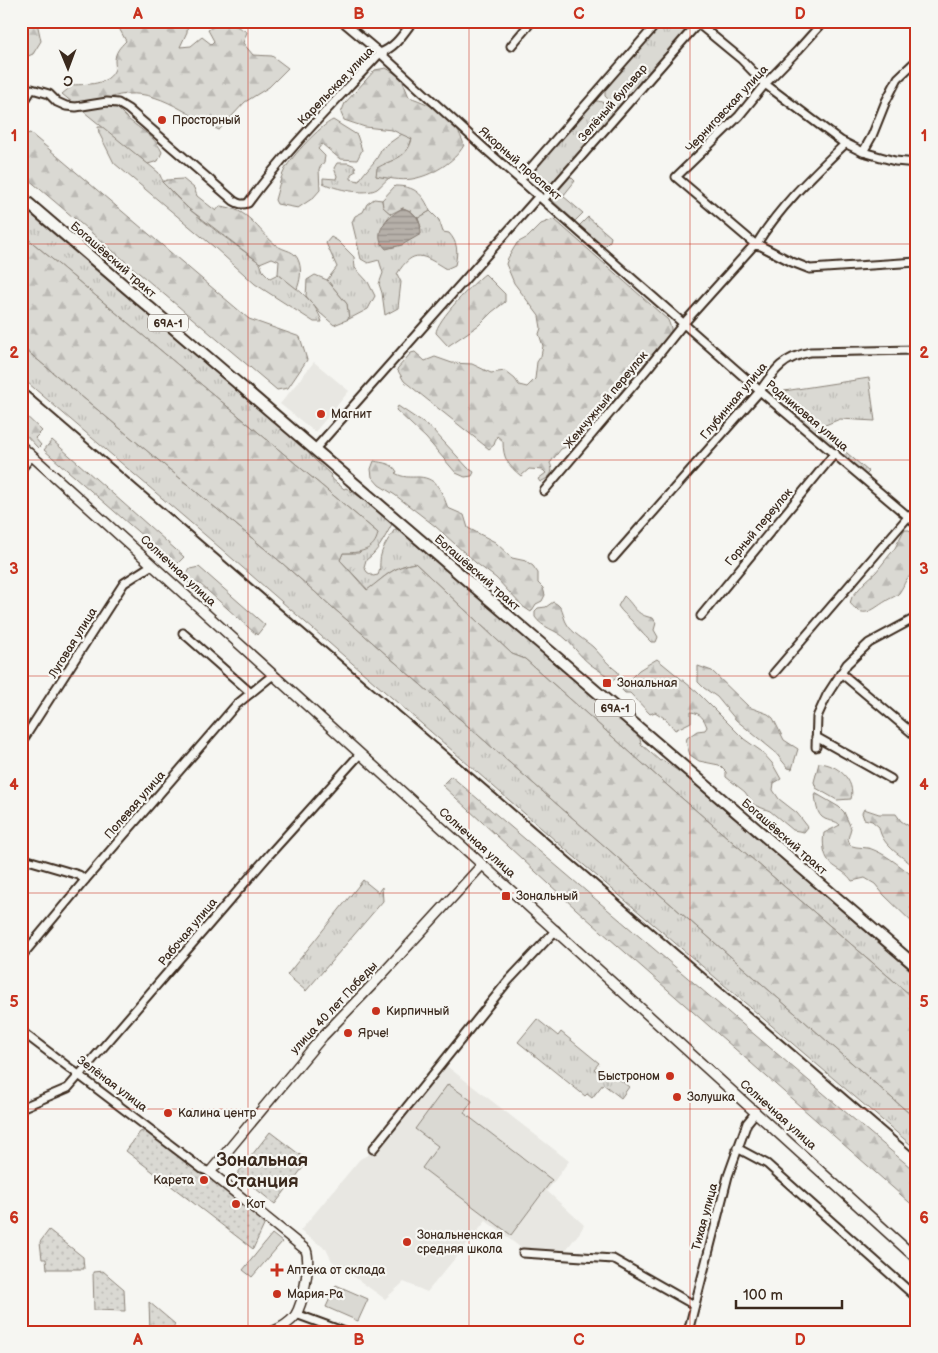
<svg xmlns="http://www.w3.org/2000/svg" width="938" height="1353" font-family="'Balsamiq Sans',sans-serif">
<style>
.built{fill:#e8e7e2}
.grass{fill:url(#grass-tufts);stroke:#8a8278}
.forest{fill:url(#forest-firs);stroke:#8a8278}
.park{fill:url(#park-dots);stroke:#8a8278}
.garden{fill:#dad9d3;stroke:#8a8278}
.water{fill:url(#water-rules);stroke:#857a71}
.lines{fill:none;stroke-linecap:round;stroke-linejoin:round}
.minor-casing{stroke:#3b2a1e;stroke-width:11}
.tertiary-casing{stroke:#3b2a1e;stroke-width:12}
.primary-casing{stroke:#3b2a1e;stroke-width:14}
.minor{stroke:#f6f6f2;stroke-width:7}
.tertiary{stroke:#f6f6f2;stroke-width:9}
.primary{stroke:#f6f6f2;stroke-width:10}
.rail{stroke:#3b2a1e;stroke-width:2}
.grid{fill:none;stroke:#c8321e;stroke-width:1;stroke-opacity:0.55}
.poi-dot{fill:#c8321e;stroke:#f6f6f2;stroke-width:2}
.labels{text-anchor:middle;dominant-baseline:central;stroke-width:4.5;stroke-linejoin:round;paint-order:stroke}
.shield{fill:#f6f6f2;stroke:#73675e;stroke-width:1}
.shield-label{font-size:11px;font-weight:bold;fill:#3b2a1e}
.street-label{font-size:12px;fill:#3b2a1e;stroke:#f6f6f2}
.poi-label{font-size:12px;fill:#3b2a1e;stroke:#f6f6f2;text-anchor:start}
.district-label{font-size:18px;font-weight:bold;fill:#3b2a1e;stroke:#f6f6f2}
.neatline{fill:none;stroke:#c8321e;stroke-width:2}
.grid-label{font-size:16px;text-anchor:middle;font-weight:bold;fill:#c8321e}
</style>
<defs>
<pattern id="grass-tufts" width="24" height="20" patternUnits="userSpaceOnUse" patternTransform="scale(1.25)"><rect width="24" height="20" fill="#dad9d3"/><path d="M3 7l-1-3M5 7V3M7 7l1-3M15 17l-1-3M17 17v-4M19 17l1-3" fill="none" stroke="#bcbab5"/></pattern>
<pattern id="forest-firs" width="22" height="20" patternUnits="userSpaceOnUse" patternTransform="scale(1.25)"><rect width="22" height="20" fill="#dad9d3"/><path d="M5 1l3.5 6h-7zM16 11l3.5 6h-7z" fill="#bcbab5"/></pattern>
<pattern id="park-dots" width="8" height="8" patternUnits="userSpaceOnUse" patternTransform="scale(1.25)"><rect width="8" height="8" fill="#dad9d3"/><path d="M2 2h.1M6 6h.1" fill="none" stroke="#bcbab5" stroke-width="1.8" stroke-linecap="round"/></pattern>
<pattern id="water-rules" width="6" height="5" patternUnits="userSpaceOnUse" patternTransform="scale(1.25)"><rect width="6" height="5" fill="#b6b0a9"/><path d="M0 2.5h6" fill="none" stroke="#958f89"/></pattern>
</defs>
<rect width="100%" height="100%" fill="#f6f6f2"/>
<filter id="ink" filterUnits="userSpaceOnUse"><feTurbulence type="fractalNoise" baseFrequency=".02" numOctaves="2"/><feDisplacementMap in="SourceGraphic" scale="10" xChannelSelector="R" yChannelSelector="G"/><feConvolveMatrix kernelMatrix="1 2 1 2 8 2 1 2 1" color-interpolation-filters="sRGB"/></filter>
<g filter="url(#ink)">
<g class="built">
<path d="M314,362L349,391L315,432L280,404Z"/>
<path d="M444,1064L569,1161L547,1191L584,1225L580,1232L565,1251L521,1248L486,1221L427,1292L404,1282L385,1299L332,1261L326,1249L300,1231L360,1159L379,1149Z"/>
</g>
<g class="grass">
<path d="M663,21H688L689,27L622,106L617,108L605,96V88Z"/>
<path d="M596,101C603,101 608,105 612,112V117L550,186L541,189L533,181L534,169L592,103Z"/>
<path d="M98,127H104L159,173C169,201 234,243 260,263L263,271L270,278L278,274C295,287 316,301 322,322H314L255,284L214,247L114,163L99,133Z"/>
<path d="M402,134L412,138C408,154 398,159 384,164L376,176L389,178C385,181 381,186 377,189C365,196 335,189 323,183V178L336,179L337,176L334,168L337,163H348L355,166L356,171L351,174V179L359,181C366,168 377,163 381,149Z"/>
<path d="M569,175L575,181L563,196L583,213L575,221L553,201C553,190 562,183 569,175Z"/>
<path d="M374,199L382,200L383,207L391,214L384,223L421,227L418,218L430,211L439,220L443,232L449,233C458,243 458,252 455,265L446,269C423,255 414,247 397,274L401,282L398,308L385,315L382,293L379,284L383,273L379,260L368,263L361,259L352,222L355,216L363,212L367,204Z"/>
<path d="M21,206L308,452L312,457L331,475L330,477L344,489L346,488L365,500L392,524C385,537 378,552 366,560L364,567L367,572L373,576L378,575C381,568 379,562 381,555C383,546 390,537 395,529H398L635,733L640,739L641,744L660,761L662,760L684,775L917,976V1001L677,794L525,659L512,654L415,563C394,566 384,577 368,590L340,560L343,553H359L378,533L21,233Z"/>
<path d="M588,217L611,237L610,241L604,247L579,226Z"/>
<path d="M331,237L338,241L354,257L355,268L368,282L375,296L368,309L349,319L347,304L327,280L337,267L326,243Z"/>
<path d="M21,346L282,563L917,1120V1150L564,848L219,547L21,377Z"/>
<path d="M869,378L875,421L840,419L818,428L869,472L866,475L771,395L782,394L784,391Z"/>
<path d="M363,880L378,892L382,887L383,901L306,991L287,975Z"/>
<path d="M537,1019L558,1036L561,1032L599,1063L594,1069L603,1076L608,1070L629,1087L621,1098L603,1084L592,1098L587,1094L585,1096L518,1042Z"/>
</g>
<g class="forest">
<path d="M23,21H33L38,27L41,41L33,54L21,59V22Z"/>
<path d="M122,21H188L187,32L180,47L191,46L202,37L211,44L214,41L208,30C223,20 232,23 247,32L243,43L253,55L272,56L288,68L269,87L245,102L219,130C184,114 154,84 112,97C124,126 151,128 162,152L158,161L148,164L62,94L73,85C87,84 108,86 115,69C116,67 115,64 115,61C115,52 120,47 126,41L120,30Z"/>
<path d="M386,68L401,77L409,97C434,105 456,118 464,145C455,162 431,176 412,179C401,181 387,178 376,176L377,168C392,159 407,159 412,139L392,130L365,127L344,120L341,113L345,103L375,70Z"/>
<path d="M333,120L357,135L362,150L357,160L340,159L322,144L318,149L325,156L324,162L319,169L320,190L313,198L298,208L277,204L275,200C278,190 280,178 285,169C292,156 320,126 333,120Z"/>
<path d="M30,133L249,319L300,337L307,360L288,388L277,390L21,173V136Z"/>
<path d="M183,179L194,188L197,196L216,211L220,206C250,209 256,229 276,245C285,252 295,249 299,262C302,271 300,281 297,289L278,274L279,261L272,258L260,263L189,209L162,182L167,180Z"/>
<path d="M395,186C415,186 423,194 430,211L418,218L411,211L403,208L391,214L383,207L382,200Z"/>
<path d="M554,219L668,320L671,328V332L575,447L571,449L566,447L561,449L550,463C555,473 549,478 540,482L538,479L546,473L543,470L529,469L521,476C508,465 503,459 503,441L497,436L494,445L489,449L404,381L397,369L411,353L415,352L425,361L435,357L452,363L472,364L491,373L505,371L515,379L519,385L527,387L535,379L537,362L541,356L543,346L539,334L541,328L539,316L514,283L506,264L508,258L517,243L528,237L541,224Z"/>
<path d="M21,233L378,533C375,551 359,553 343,553L340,560L367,590C385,577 392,567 415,563L512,654L525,659L677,794L917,1001V1120L282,563L21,346Z"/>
<path d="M485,274L505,294V302L492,312L479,325L448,346L436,333C436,321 474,282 485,274Z"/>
<path d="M315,275L327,280L347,304L349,319L334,325L320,313L306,296L307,280Z"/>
<path d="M398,406L432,429L468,468L474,472L472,476L465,477L456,473L426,438L396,410Z"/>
<path d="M21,411L42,431L35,438L41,445L38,448L21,430Z"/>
<path d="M52,440L184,557L176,565L44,450Z"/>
<path d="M374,461C383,463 393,463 397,472L395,473C403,478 410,477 419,477C438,478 442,493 448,508L464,515L468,528L495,542L512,558L526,561L533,566L538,573V583L543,588L545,595L542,601L536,604L531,612L522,606L496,578L476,563L435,526L395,495L379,485L372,477L371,469Z"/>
<path d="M904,530H909L917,536V573C904,576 906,584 899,593C897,596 890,598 886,601C871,610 864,620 850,603L852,597L865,582L876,572L895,548Z"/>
<path d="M199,567L265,625L257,635L199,583L193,586L184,579L190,569Z"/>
<path d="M624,596C635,606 635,615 653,618L656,623L654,630L658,637L656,642H651C643,634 639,630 632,621C627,616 622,612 618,606Z"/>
<path d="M553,602C564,606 562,616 567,624C572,633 585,640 593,647C602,656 608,665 618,672L619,678L613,680C606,675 600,671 594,667C583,660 575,648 566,639C557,630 542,628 535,617V611L538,608L546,607Z"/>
<path d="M657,659L697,692L744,739L761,751L772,763L781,779L774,783L773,790L779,799L797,813L808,827L804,832L793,830L770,811L754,805L745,792L726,777V772L719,765L699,761L690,755L686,742L687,738L697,731L705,730L707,727C704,719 701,713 691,712V722L675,730L666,719L655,712L650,714L630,693H625L622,690V687L639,670Z"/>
<path d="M698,666L712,671L749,707L768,714L773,718L784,740L798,749L792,769L788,768L774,751L736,720L717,697L704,688L698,682Z"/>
<path d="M819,763C837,764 856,780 851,799L837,800L816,788L814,782Z"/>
<path d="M451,776L917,1173V1209L576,909L442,785Z"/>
<path d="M815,793L839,807L844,812L851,828L848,839L850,845C858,849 866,846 874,850C887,855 906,870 917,880V927L884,895L875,884L865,878L852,881C843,867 827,869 824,849C823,843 823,839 824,833L840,825C835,820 832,822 825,819C816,815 816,802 815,793Z"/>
<path d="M864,809L879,814H896L901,821L917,831V869C903,856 882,847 879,827L872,821L864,819L862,813Z"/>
</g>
<g class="park">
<path d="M146,1130L266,1221L253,1249L126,1151L140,1132Z"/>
<path d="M270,1132L308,1161L275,1204L237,1174Z"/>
<path d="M49,1230L83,1257L84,1269H47L46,1259H42L40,1242Z"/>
<path d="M103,1271L124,1289L125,1311L94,1310L93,1272Z"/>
<path d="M149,1302L175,1324L172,1329L178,1332H150Z"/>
</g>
<g class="garden">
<path d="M448,1084L472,1101L464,1113L552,1180L511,1235L422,1168L438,1146L415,1129Z"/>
<path d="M272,1234L282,1242L252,1277L243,1270Z"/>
<path d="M336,1285L368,1299L358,1321L326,1307Z"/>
</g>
<path class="water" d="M403,208C416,213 421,220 421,234L402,245L386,249C370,233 388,216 403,208Z"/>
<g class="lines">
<g class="minor-casing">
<g id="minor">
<path d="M342,21L380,53L484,148L760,391L917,524"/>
<path d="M695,21L741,59L765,84L841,141L863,152L895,161L917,163"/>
<path d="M824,21L798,50L765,84L739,116L676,177L756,245C780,206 813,175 845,144"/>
<path d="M511,46L532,21"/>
<path d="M21,107L32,89L49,94L57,102L66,106L76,107L107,102L118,103L128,109L234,201C239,204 242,205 248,203C287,149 335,102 380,53C396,47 403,34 413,21"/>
<path d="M863,152L872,136L886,101L898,78L917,60"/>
<path d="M520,180L659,21"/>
<path d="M544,199L700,21"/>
<path d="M315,449L539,196"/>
<path d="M21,469L32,456"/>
<path d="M544,491L648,368L684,323L754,245L761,246L792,262L810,269L917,262"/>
<path d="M613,558L760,391C775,369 783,358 810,352L917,350"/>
<path d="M701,616L835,453"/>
<path d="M183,633L251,693"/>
<path d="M774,673L908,517"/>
<path d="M841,673L917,737"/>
<path d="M816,737L891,779"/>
<path d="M21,743L124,583L152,565"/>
<path d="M816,747L817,717L827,695L847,664L869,643L917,617"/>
<path d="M21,858L79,875L85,880"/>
<path d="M21,957L85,880L236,705L273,675"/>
<path d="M21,1031L168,1143L202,1169L210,1172"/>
<path d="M21,1108L68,1088L268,856L360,754"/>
<path d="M737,1148L767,1164L917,1298"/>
<path d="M373,1149L508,981L556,930"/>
<path d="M523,1253L613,1259L694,1305"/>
<path d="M296,1314L345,1332"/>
<path d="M688,1332L728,1176L747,1123L756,1112"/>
</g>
</g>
<g class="tertiary-casing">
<g id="tertiary">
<path d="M21,446L917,1259"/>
<path d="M272,1332C281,1328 289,1324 295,1316C303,1304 311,1263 306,1250L210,1172L323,1036L376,981L482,865"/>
</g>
</g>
<g class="primary-casing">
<path id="primary" d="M21,197L917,967"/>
</g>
<use href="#minor" class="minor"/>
<use href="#tertiary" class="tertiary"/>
<use href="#primary" class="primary"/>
<path class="rail" d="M21,386L917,1156"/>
</g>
</g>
<path class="grid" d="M248,21V1332M469,21V1332M690,21V1332M21,244H917M21,460H917M21,676H917M21,893H917M21,1109H917"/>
<g class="poi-dot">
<circle cx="162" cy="120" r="5"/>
<circle cx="321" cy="414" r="5"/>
<rect x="602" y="678" width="10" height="10" rx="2.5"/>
<rect x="501" y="891" width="10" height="10" rx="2.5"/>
<circle cx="376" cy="1011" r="5"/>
<circle cx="348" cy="1033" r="5"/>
<circle cx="670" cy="1076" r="5"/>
<circle cx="677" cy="1097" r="5"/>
<circle cx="168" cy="1113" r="5"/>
<circle cx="204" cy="1180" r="5"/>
<circle cx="236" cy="1204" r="5"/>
<circle cx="407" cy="1242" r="5"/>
<path d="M274.5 1262.5h5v5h5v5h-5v5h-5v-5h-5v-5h5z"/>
<circle cx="277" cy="1294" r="5"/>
</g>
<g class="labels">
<g class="shield">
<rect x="148" y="314.5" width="40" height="17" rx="4"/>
<rect x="595" y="699.5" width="40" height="17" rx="4"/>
</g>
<g class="shield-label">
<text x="168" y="323">69А-1</text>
<text x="615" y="708">69А-1</text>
</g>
<g class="street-label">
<text transform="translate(336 86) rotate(-46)">Карельская улица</text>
<text transform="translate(613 103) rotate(-49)">Зелёный бульвар</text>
<text transform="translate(727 109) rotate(-47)">Черниговская улица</text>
<text transform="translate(520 164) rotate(41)">Якорный проспект</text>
<text transform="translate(113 260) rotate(41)">Богашёвский тракт</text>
<text transform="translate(606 400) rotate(-50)">Жемчужный переулок</text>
<text transform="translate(734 401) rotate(-50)">Глубинная улица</text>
<text transform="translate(807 416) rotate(40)">Родниковая улица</text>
<text transform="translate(759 527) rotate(-50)">Горный переулок</text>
<text transform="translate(178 571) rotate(43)">Солнечная улица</text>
<text transform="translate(477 573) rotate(41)">Богашёвский тракт</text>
<text transform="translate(73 643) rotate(-58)">Луговая улица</text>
<text transform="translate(135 805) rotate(-49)">Полевая улица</text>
<text transform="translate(784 837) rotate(41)">Богашёвский тракт</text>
<text transform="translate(477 843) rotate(42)">Солнечная улица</text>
<text transform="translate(188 932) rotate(-50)">Рабочая улица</text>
<text transform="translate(334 1008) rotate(-47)">улица 40 лет Победы</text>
<text transform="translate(112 1084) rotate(37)">Зелёная улица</text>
<text transform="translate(778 1115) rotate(42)">Солнечная улица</text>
<text transform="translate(705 1217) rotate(-75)">Тихая улица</text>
</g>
<g class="poi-label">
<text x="172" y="120">Просторный</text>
<text x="331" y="414">Магнит</text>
<text x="617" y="683">Зональная</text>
<text x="516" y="896">Зональный</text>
<text x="386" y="1011">Кирпичный</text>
<text x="358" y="1033">Ярче!</text>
<text x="660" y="1076" text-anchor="end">Быстроном</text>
<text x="687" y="1097">Золушка</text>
<text x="178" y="1113">Калина центр</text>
<text x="194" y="1180" text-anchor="end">Карета</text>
<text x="246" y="1204">Кот</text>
<text x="417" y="1235">Зональненская<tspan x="417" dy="14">средняя школа</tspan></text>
<text x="287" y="1270">Аптека от склада</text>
<text x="287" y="1294">Мария-Ра</text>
</g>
<g class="district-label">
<text x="262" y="1160">Зональная<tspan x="262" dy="21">Станция</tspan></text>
</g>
</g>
<rect width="938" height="1353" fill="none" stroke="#f6f6f2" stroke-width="55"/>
<g transform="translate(68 68) rotate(179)" stroke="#f6f6f2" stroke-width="4" paint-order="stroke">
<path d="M0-4L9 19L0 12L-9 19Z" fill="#3b2a1e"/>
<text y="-8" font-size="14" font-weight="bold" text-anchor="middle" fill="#3b2a1e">С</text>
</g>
<path d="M736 1300v8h106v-8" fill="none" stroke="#3b2a1e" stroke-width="2.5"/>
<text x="743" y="1300" font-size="15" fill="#3b2a1e" stroke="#f6f6f2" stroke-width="4" paint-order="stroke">100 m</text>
<rect x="28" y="28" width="882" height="1298" class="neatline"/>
<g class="grid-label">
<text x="138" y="19">A</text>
<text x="359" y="19">B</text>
<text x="579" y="19">C</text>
<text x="800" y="19">D</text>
<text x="14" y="141">1</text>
<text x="924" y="141">1</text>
<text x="14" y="358">2</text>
<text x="924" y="358">2</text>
<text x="14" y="574">3</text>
<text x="924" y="574">3</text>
<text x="14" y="790">4</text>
<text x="924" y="790">4</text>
<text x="14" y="1007">5</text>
<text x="924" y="1007">5</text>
<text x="14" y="1223">6</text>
<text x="924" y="1223">6</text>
<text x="138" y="1345">A</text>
<text x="359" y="1345">B</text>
<text x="579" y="1345">C</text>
<text x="800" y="1345">D</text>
</g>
</svg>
